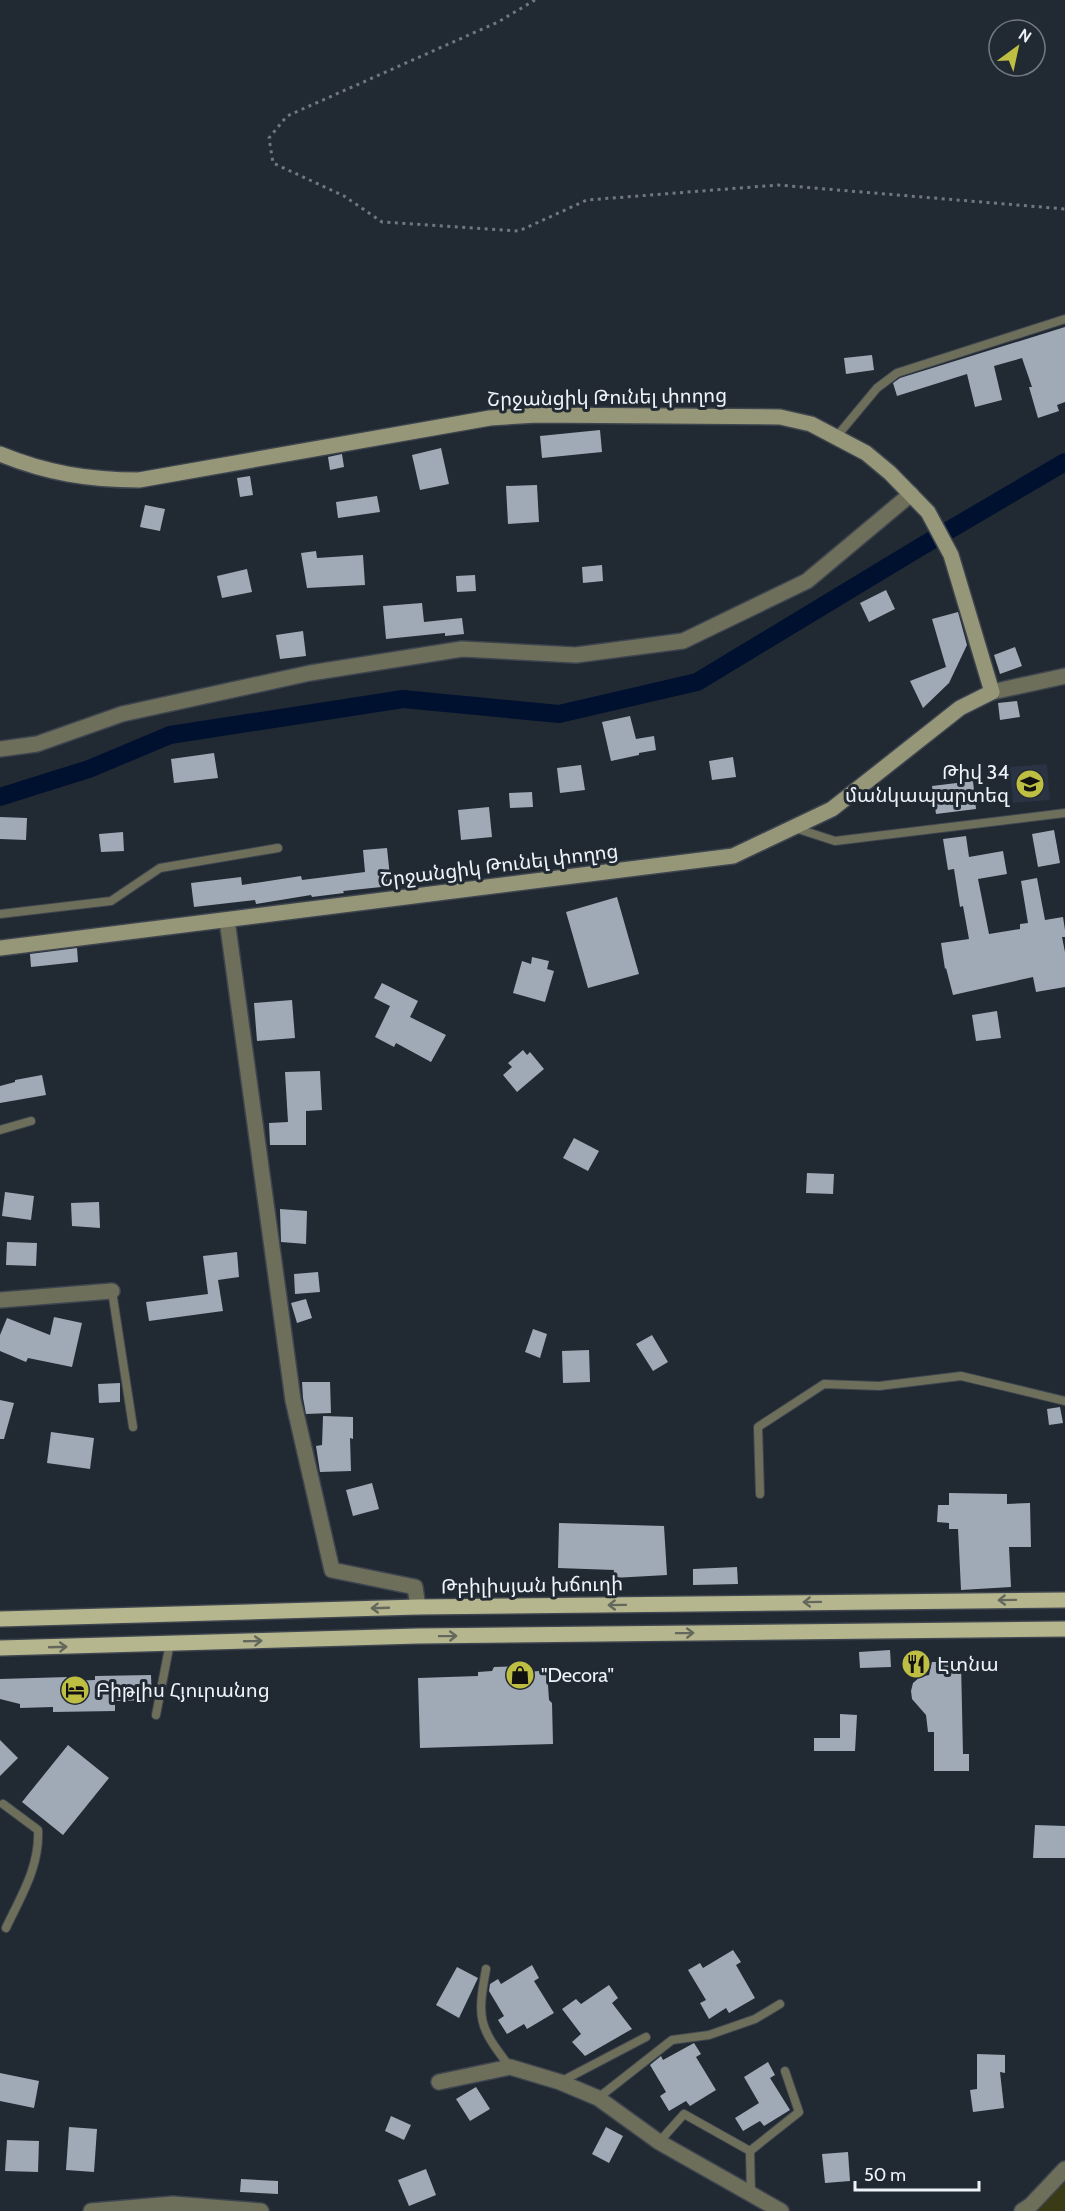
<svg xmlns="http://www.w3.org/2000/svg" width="1065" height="2211" font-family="Cabin,'Noto Sans Armenian',sans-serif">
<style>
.built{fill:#293343}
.green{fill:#3a3b16}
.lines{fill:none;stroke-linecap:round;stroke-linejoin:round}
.canal{stroke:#00112f;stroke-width:18}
.building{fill:#a0a9b6}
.lane-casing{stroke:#3e454f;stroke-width:10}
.street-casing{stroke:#3e454f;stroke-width:18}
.secondary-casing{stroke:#3e454f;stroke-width:18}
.primary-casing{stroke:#3e454f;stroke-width:18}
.path{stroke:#70777f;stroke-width:3;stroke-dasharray:3 4.5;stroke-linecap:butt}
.lane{stroke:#6e6f5b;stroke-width:8}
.street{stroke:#6e6f5b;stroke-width:15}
.secondary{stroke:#969778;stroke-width:15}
.primary{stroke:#b5b68d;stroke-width:15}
.oneway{stroke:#64685c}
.labels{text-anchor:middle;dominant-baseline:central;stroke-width:6;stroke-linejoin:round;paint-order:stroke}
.street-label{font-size:20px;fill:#eef3f9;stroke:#212933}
.poi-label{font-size:20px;fill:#eef3f9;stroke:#212933;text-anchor:start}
</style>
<rect width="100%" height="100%" fill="#212933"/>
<path class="built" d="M1047,764L1050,800L1013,803L1010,767Z"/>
<path class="green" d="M1065,2178V2211H1033Z"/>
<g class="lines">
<path class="canal" d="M0,797L89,769L170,735L403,699L559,714L697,682L917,549L1065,462"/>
</g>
<g class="building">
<path d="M1065,327V402L1057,405L1059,411L1038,418L1029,387H1032L1022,358L994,366L1002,400L975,407L967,374L897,396L893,383L900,378Z"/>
<path d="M872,355L874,370L846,374L844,358Z"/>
<path d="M600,430L602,452L542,458L540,436Z"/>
<path d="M441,448L449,484L420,490L412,455Z"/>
<path d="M342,454L344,467L330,470L328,457Z"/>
<path d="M250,476L253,495L240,497L237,478Z"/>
<path d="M537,485L539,522L508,524L506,486Z"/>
<path d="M377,496L380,512L338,518L336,502Z"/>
<path d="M145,505L165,509L160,531L140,527Z"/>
<path d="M316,551L317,558L363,555L365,585L307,588L301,553Z"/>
<path d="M602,565L603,581L583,583L582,567Z"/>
<path d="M247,569L252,592L222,598L217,576Z"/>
<path d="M475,575L476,591L457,592L456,576Z"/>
<path d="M886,590L895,609L869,622L860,603Z"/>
<path d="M422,603L424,622L462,618L464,634L445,636V633L386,639L383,606Z"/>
<path d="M958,612L967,645L949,683L923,708L910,681L946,667L932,619Z"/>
<path d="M303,631L306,656L280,659L276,635Z"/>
<path d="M1015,647L1022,666L1000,674L994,655Z"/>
<path d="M1017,701L1020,717L1000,720L998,703Z"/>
<path d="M630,716L636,739L654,736L656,750L639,753V755L611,761L602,722Z"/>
<path d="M214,753L218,778L174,783L171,759Z"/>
<path d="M733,757L736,777L712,780L709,761Z"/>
<path d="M581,765L585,790L560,793L557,768Z"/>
<path d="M973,781L976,809L936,814L932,786Z"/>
<path d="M532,792L533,807L510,808L509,793Z"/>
<path d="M489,807L492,837L461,840L458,810Z"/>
<path d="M0,817L27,818L26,840L0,839Z"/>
<path d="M1054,830L1060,863L1038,867L1032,834Z"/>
<path d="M123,832L124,851L101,852L99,834Z"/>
<path d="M966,836L969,857L1003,851L1007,874L978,879L989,934L1020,929V924L1028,923L1021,881L1037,878L1045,920L1063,917L1065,930V937H1062L1065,952V987L1036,992L1033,977L953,995L946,968L945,969L941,943L969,939L963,906L960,907L954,869L948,870L943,839Z"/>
<path d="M387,848L391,886L343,891L344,893L312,897L311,895L256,904L255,900L194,907L191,883L241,877L242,885L301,876L302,880L365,872L363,850Z"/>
<path d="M617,897L639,974L588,988L566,912Z"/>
<path d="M77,948L78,962L31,967L30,954Z"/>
<path d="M532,957L549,961L547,969L554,971L545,1002L513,993L522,961L531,964Z"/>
<path d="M382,983L418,1001L410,1017L446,1035L431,1062L396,1043L394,1047L375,1037L390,1006L374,998Z"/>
<path d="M292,1000L295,1038L257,1041L254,1003Z"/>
<path d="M997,1011L1001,1038L976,1041L972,1015Z"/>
<path d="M523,1050L527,1055L530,1052L544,1069L517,1092L503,1075L512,1067L508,1063Z"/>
<path d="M320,1071L322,1110L306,1111V1145H270L269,1123L288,1122L285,1072Z"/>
<path d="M42,1075L46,1095L0,1103V1086L15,1082V1080Z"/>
<path d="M574,1138L599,1151L588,1171L563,1158Z"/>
<path d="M807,1173L834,1174L833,1194L806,1193Z"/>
<path d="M5,1192L34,1196L31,1220L2,1216Z"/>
<path d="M99,1202L100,1228L72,1226L71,1203Z"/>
<path d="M280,1209L307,1211L306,1244L281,1242Z"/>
<path d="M7,1242L37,1243L36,1266L6,1265Z"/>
<path d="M237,1252L239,1277L218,1280L223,1311L149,1321L146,1302L208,1294L203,1256Z"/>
<path d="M318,1272L320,1292L295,1294L294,1274Z"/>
<path d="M306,1299L312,1318L297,1323L291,1303Z"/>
<path d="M54,1317L82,1323L72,1367L28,1358L26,1362L0,1351V1335L7,1318L50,1335Z"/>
<path d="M533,1329L547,1334L540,1358L525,1352Z"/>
<path d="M652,1335L668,1362L653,1371L636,1344Z"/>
<path d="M589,1350L590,1382L563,1383L562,1351Z"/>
<path d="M302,1382H330L331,1413L306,1414L303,1398Z"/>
<path d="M120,1383V1402L99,1403L98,1384Z"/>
<path d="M0,1400L14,1403L4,1439H0Z"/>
<path d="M1060,1407L1063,1423L1049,1425L1047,1409Z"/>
<path d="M323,1416L353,1417V1439L350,1438L351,1471L320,1472L316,1446L322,1445Z"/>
<path d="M51,1432L94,1438L90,1469L47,1463Z"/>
<path d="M372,1483L379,1509L353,1516L346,1490Z"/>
<path d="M949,1493L1007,1494V1504L1030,1503L1031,1547H1009L1011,1587L961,1590L958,1529H949V1523L937,1522L938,1505H949Z"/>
<path d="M559,1523L664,1526L667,1575L613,1578L614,1570L558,1568Z"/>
<path d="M737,1567L738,1584L693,1585V1569Z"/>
<path d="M890,1650L891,1667L860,1668L859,1652Z"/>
<path d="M932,1662H961L963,1754H969V1771H934V1732H928L926,1715L912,1699L911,1691L913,1683L920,1677L929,1675Z"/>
<path d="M524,1666L530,1672L547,1670L549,1700L552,1703L553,1744L420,1748L418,1678L478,1676V1672L492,1671L494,1667Z"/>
<path d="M151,1675L152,1700L115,1701V1711L53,1712V1707L20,1708V1704L0,1699V1679L68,1677V1681L95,1680V1676Z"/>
<path d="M840,1714L857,1715L855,1751H814V1738H840Z"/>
<path d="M0,1740L18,1758L0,1776Z"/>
<path d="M68,1745L109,1778L63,1835L22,1802Z"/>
<path d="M1035,1825L1065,1826V1858H1033Z"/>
<path d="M733,1950L741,1962L736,1965L755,1998L729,2013L726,2008L709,2019L700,2003L706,2000L688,1970L700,1963L703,1968Z"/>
<path d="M532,1965L539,1978L534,1981L554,2013L527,2029L524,2024L507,2034L498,2020L504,2016L489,1991L490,1984L498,1979L501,1984Z"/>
<path d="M457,1967L478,1978L459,2018L436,2005Z"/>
<path d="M609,1985L618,1998L612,2003L632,2029L585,2056L572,2042L581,2034L562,2009L576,1999L581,2004Z"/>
<path d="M694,2043L701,2054L696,2057L716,2090L690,2106L686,2101L669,2111L660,2096L666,2092L650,2065L661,2056L663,2060Z"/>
<path d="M977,2054L1005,2055V2073L1000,2072L1004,2108L973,2112L970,2090L977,2089Z"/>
<path d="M768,2062L775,2075L770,2078L790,2110L764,2126L760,2121L743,2131L735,2118L759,2103L744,2077Z"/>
<path d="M0,2073L39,2081L34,2108L0,2101Z"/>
<path d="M476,2087L490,2109L470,2121L456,2099Z"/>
<path d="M391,2116L411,2125L404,2140L385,2131Z"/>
<path d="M69,2127L97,2129L94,2172L66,2170Z"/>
<path d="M606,2127L623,2136L609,2163L592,2154Z"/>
<path d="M7,2140L39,2141L38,2172L5,2171Z"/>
<path d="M848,2152L850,2181L825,2183L822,2154Z"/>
<path d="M426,2169L436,2195L409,2206L398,2180Z"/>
<path d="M241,2179L278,2181V2194L240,2192Z"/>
</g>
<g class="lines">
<g class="lane-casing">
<g id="lane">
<path d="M837,436L877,388L897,373L1065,319"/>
<path d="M795,828L835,841L1065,813"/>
<path d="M0,914L111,901L160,868L278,848"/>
<path d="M0,1130L31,1121"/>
<path d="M112,1291L133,1427"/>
<path d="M760,1494L758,1427L824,1384L879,1386L961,1376L1065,1401"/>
<path d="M156,1715L170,1643"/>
<path d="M3,1804L38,1830C40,1866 21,1896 6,1928"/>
<path d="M486,1969C477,2019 478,2026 510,2067"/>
<path d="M562,2081L646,2037"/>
<path d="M598,2098L672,2040L709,2035L755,2019L780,2004"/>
<path d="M659,2142L684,2114L750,2151"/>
<path d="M751,2194L750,2151L799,2112L785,2071"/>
</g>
</g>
<g class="street-casing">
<g id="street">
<path d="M992,692L1065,676"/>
<path d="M0,749L37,744L122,714L310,673L462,649L576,655L683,641L807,581L911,494"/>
<path d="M227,920L293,1400L332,1570L415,1587L418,1607"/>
<path d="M0,1300L112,1291"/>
<path d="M439,2082L510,2067L560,2082L598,2098L659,2142L781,2211"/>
<path d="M91,2211L173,2204L261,2211"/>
<path d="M1022,2211L1031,2205L1065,2169"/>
</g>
</g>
<g class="secondary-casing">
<path id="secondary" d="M0,454C46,473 89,480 139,480L490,418L537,415L780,417L811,424L866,453L890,473L928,512L951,555L992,692L960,708L832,809L733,856L0,948"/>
</g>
<g class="primary-casing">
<g id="primary">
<path d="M0,1619L418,1607L1065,1600"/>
<path d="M0,1648L418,1636L1065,1629"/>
</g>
</g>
<path class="path" d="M535,0L498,22L287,116L269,138L273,163L344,196L382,222L519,231L587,200L778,185L1065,209"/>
<use href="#lane" class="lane"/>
<use href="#street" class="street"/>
<use href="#secondary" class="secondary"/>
<use href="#primary" class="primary"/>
</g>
<defs><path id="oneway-shaft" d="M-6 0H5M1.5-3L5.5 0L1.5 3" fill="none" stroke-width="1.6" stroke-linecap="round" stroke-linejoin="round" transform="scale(1.5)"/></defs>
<g class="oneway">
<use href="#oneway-shaft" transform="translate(1007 1600) rotate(179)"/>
<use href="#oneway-shaft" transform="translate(812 1602) rotate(179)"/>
<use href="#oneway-shaft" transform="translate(617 1605) rotate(179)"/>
<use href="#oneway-shaft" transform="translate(380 1608) rotate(178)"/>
<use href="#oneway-shaft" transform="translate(685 1633) rotate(-1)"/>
<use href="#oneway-shaft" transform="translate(448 1636) rotate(-1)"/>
<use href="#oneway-shaft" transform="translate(253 1641) rotate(-2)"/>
<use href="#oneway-shaft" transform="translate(58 1647) rotate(-2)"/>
</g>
<defs>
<g id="school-disc" transform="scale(1.5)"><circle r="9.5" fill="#bebf42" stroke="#212933"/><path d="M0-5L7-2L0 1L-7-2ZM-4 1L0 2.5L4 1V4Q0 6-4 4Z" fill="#111"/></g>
<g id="restaurant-disc" transform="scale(1.5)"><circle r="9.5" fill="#bebf42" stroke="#212933"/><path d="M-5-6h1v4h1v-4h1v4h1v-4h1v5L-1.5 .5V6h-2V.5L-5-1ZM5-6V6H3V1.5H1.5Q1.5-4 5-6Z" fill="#111"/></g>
<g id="shop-disc" transform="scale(1.5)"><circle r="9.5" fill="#bebf42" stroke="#212933"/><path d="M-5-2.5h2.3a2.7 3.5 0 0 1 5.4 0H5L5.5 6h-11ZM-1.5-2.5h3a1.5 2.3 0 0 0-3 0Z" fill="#111"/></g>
<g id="hotel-disc" transform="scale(1.5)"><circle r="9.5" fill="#bebf42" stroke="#212933"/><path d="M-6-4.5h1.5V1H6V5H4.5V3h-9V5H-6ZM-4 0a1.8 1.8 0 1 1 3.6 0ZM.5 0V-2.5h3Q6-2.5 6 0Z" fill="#111"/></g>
</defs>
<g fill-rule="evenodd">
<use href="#school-disc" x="1030" y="784"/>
<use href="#restaurant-disc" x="916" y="1664"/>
<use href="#shop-disc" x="520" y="1675"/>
<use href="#hotel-disc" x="75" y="1690"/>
</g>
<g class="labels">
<g class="street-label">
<text transform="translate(607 397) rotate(-1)">Շրջանցիկ Թունել փողոց</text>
<text transform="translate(499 865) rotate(-7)">Շրջանցիկ Թունել փողոց</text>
<text transform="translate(532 1585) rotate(-1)">Թբիլիսյան խճուղի</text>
</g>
<g class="poi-label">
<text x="1009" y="772" text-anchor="end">Թիվ 34<tspan x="1009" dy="23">մանկապարտեզ</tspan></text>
<text x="937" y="1664">Էտնա</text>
<text x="541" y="1675">"Decora"</text>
<text x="96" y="1690">Բիթլիս Հյուրանոց</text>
</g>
</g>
<g transform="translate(1017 48) rotate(33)"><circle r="28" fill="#212933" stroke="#737a82" stroke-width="1.5"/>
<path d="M0-4.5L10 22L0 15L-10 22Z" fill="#bebf42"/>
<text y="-9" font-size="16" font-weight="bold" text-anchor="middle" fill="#eef3f9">N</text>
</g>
<path d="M855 2181v9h124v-9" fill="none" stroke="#eef3f9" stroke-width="3"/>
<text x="864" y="2181" font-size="18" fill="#eef3f9" stroke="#212933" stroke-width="4.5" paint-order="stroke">50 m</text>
</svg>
